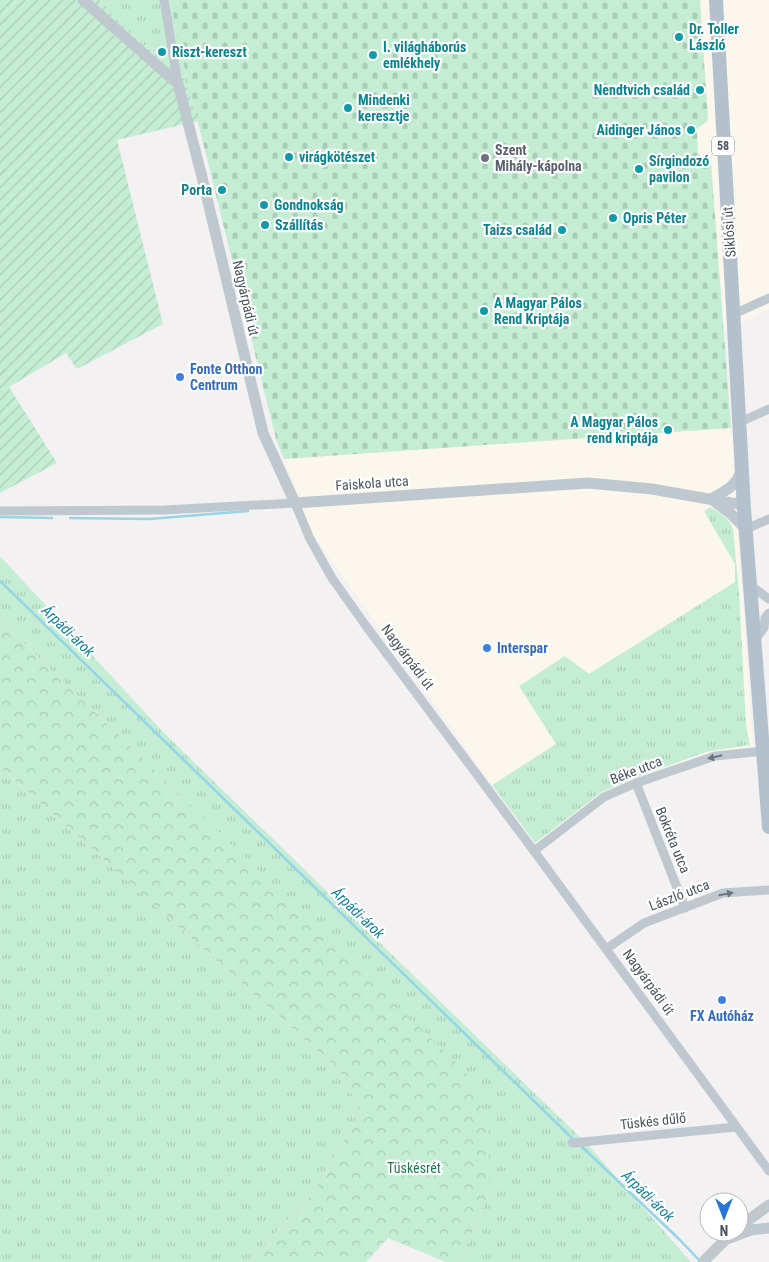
<svg xmlns="http://www.w3.org/2000/svg" width="769" height="1262" font-family="'Roboto Condensed',sans-serif">
<style>
.commercial{fill:#fbf7ed}
.grass{fill:url(#grass-tufts)}
.forest{fill:url(#forest-crowns)}
.cemetery{fill:url(#cemetery-stones)}
.garden{fill:url(#garden-furrows)}
.lines{fill:none;stroke-linecap:round;stroke-linejoin:round}
.stream{stroke:#95d5e6;stroke-width:2.5}
.minor{stroke:#c0c8cf;stroke-width:9}
.tertiary{stroke:#c0c8cf;stroke-width:11}
.primary{stroke:#b3c1cd;stroke-width:14}
.oneway{fill:#6d777f}
.culture-dot{fill:#0f9aa8;stroke:#fff;stroke-width:2}
.worship-dot{fill:#6b7280;stroke:#fff;stroke-width:2}
.shop-dot{fill:#3f7fe0;stroke:#fff;stroke-width:2}
.labels{text-anchor:middle;dominant-baseline:central;stroke-width:4.5;stroke-linejoin:round;paint-order:stroke}
.shield{fill:#fff;stroke:#80878e;stroke-width:1}
.shield-label{font-size:12px;font-weight:bold;fill:#4a545d}
.culture-label{font-size:14px;font-weight:bold;fill:#0d838f;stroke:#fff;text-anchor:start}
.worship-label{font-size:14px;font-weight:bold;fill:#5b616d;stroke:#fff;text-anchor:start}
.street-label{font-size:14px;fill:#4a545d;stroke:#fff}
.shop-label{font-size:14px;font-weight:bold;fill:#366cbe;stroke:#fff;text-anchor:start}
.park-label{font-size:14px;fill:#1f7b4d;stroke:#fff}
.water-label{font-size:15px;font-style:italic;fill:#18809c;stroke:#fff}
</style>
<defs>
<pattern id="grass-tufts" width="24" height="20" patternUnits="userSpaceOnUse" patternTransform="scale(1.25)"><rect width="24" height="20" fill="#c4edd4"/><path d="M3 7l-1-3M5 7V3M7 7l1-3M15 17l-1-3M17 17v-4M19 17l1-3" fill="none" stroke="#aacdb8"/></pattern>
<pattern id="forest-crowns" width="20" height="18" patternUnits="userSpaceOnUse" patternTransform="scale(1.25)"><rect width="20" height="18" fill="#c4edd4"/><path d="M2 6a3 3 0 1 1 6 0M12 15a3 3 0 1 1 6 0" fill="none" stroke="#aacdb8"/></pattern>
<pattern id="cemetery-stones" width="16" height="16" patternUnits="userSpaceOnUse" patternTransform="scale(1.25)"><rect width="16" height="16" fill="#c4edd4"/><path d="M2 7V4a2 2 0 0 1 4 0v3zM10 15v-3a2 2 0 0 1 4 0v3z" fill="#aacdb8"/></pattern>
<pattern id="garden-furrows" width="10" height="10" patternUnits="userSpaceOnUse" patternTransform="scale(1.25)"><rect width="10" height="10" fill="#c4edd4"/><path d="M-1 1l2-2M0 10L10 0M9 11l2-2" fill="none" stroke="#aacdb8"/></pattern>
</defs>
<rect width="100%" height="100%" fill="#f3f1f1"/>
<g class="commercial">
<path d="M700,0H769V309L724,331L711,163L698,155L697,129L708,119Z"/>
<path d="M731,428L753,751L715,756L604,797L537,847L313,535L284,459Z"/>
</g>
<g class="grass">
<path d="M99,0H171L178,41L198,121L185,80L132,35Z"/>
<path d="M710,507C720,513 729,518 733,529L739,592L746,725L750,745L706,752L638,777L602,792L535,843L492,785L556,744L519,686L565,656L589,674L735,582V564L704,511Z"/>
<path d="M0,556L165,734L588,1145L691,1262H460L490,1192L464,1071L0,620Z"/>
<path d="M0,767L340,1071L361,1112L311,1196L247,1262H0Z"/>
</g>
<path class="forest" d="M0,620L464,1070L488,1122L490,1192L460,1262H446L388,1238L366,1262H247L311,1196L361,1112L340,1071L0,767Z"/>
<path class="cemetery" d="M171,0H700L708,120L697,129L698,154L711,163L731,428L284,459L276,439L178,41Z"/>
<path class="garden" d="M0,0H99L132,35L185,80L198,121L117,140L163,324L77,369L66,353L9,387L57,463L0,493Z"/>
<g class="lines">
<g class="stream">
<path d="M0,517L52,518"/>
<path d="M70,518L149,519L248,511"/>
<path d="M0,581L574,1140"/>
<path d="M580,1145L679,1239L700,1261"/>
</g>
<g class="minor">
<path d="M164,0L178,84"/>
<path d="M734,314L769,298"/>
<path d="M740,422L769,409"/>
<path d="M0,511L164,510L295,503L310,539L332,578L366,626L534,851L769,1171"/>
<path d="M746,529L769,519"/>
<path d="M751,586L769,599"/>
<path d="M755,640L764,628L765,618L769,613"/>
<path d="M636,783L685,908"/>
<path d="M534,851L604,797L636,783L715,756L764,751"/>
<path d="M606,949L644,923L723,893L769,890"/>
<path d="M572,1143L736,1127"/>
</g>
<g class="tertiary">
<path d="M83,0L178,84L202,177L263,433L295,503L588,483L652,489L731,503L744,504"/>
<path d="M711,499C725,491 737,486 741,470"/>
<path d="M715,502L730,513L746,529"/>
<path d="M739,1227L769,1205"/>
<path d="M724,1240L751,1230L769,1228"/>
<path d="M703,1262L730,1235"/>
</g>
<path class="primary" d="M716,0L744,509L769,827"/>
</g>
<defs><path id="oneway-solid" d="M-6-.8H1V-3.2L6.5 0L1 3.2V.8H-6Z" transform="scale(1.25)"/></defs>
<g class="oneway">
<use href="#oneway-solid" transform="translate(715 757) rotate(167)"/>
<use href="#oneway-solid" transform="translate(726 894) rotate(-10)"/>
</g>
<g class="culture-dot">
<circle cx="679" cy="37" r="5"/>
<circle cx="162" cy="52" r="5"/>
<circle cx="373" cy="55" r="5"/>
<circle cx="700" cy="90" r="5"/>
<circle cx="348" cy="108" r="5"/>
<circle cx="691" cy="130" r="5"/>
<circle cx="289" cy="157" r="5"/>
<circle cx="639" cy="169" r="5"/>
<circle cx="222" cy="190" r="5"/>
<circle cx="264" cy="205" r="5"/>
<circle cx="613" cy="218" r="5"/>
<circle cx="265" cy="225" r="5"/>
<circle cx="562" cy="230" r="5"/>
<circle cx="484" cy="311" r="5"/>
<circle cx="668" cy="430" r="5"/>
</g>
<circle class="worship-dot" cx="485" cy="158" r="5"/>
<g class="shop-dot">
<circle cx="180" cy="377" r="5"/>
<circle cx="487" cy="648" r="5"/>
<circle cx="722" cy="1000" r="5"/>
</g>
<g class="labels">
<rect class="shield" x="712" y="136.5" width="22" height="19" rx="4"/>
<g class="shield-label">
<text x="723" y="146">58</text>
</g>
<g class="culture-label">
<text x="689" y="29">Dr. Toller<tspan x="689" dy="16">László</tspan></text>
<text x="383" y="47">I. világháborús<tspan x="383" dy="16">emlékhely</tspan></text>
<text x="172" y="52">Riszt-kereszt</text>
<text x="690" y="90" text-anchor="end">Nendtvich család</text>
<text x="358" y="100">Mindenki<tspan x="358" dy="16">keresztje</tspan></text>
<text x="681" y="130" text-anchor="end">Aidinger János</text>
<text x="299" y="157">virágkötészet</text>
<text x="649" y="161">Sírgindozó<tspan x="649" dy="16">pavilon</tspan></text>
<text x="212" y="190" text-anchor="end">Porta</text>
<text x="274" y="205">Gondnokság</text>
<text x="623" y="218">Opris Péter</text>
<text x="275" y="225">Szállítás</text>
<text x="552" y="230" text-anchor="end">Taizs család</text>
<text x="494" y="303">A Magyar Pálos<tspan x="494" dy="16">Rend Kriptája</tspan></text>
<text x="658" y="422" text-anchor="end">A Magyar Pálos<tspan x="658" dy="16">rend kriptája</tspan></text>
</g>
<g class="worship-label">
<text x="495" y="150">Szent<tspan x="495" dy="16">Mihály-kápolna</tspan></text>
</g>
<g class="street-label">
<text transform="translate(729 232) rotate(-94)">Siklósi út</text>
<text transform="translate(246 298) rotate(77)">Nagyárpádi út</text>
<text transform="translate(372 483) rotate(-4)">Faiskola utca</text>
<text transform="translate(408 657) rotate(53)">Nagyárpádi út</text>
<text transform="translate(636 770) rotate(-21)">Béke utca</text>
<text transform="translate(673 840) rotate(68)">Bokréta utca</text>
<text transform="translate(679 895) rotate(-21)">László utca</text>
<text transform="translate(649 982) rotate(54)">Nagyárpádi út</text>
<text transform="translate(653 1121) rotate(-6)">Tüskés dűlő</text>
</g>
<g class="shop-label">
<text x="190" y="369">Fonte Otthon<tspan x="190" dy="16">Centrum</tspan></text>
<text x="497" y="648">Interspar</text>
<text x="722" y="1016" text-anchor="middle">FX Autóház</text>
</g>
<g class="park-label">
<text x="414" y="1168">Tüskésrét</text>
</g>
<g class="water-label">
<text transform="translate(68 631) rotate(44)">Árpádi-árok</text>
<text transform="translate(358 913) rotate(44)">Árpádi-árok</text>
<text transform="translate(648 1196) rotate(44)">Árpádi-árok</text>
</g>
</g>
<g transform="translate(724 1217) rotate(180)"><circle r="24" fill="#ffffff" stroke="#b7bbbe"/>
<path d="M0-4L9 19L0 12L-9 19Z" fill="#2874d7"/>
<text y="-8" font-size="14" font-weight="bold" text-anchor="middle" fill="#4a545d">N</text>
</g>
</svg>
